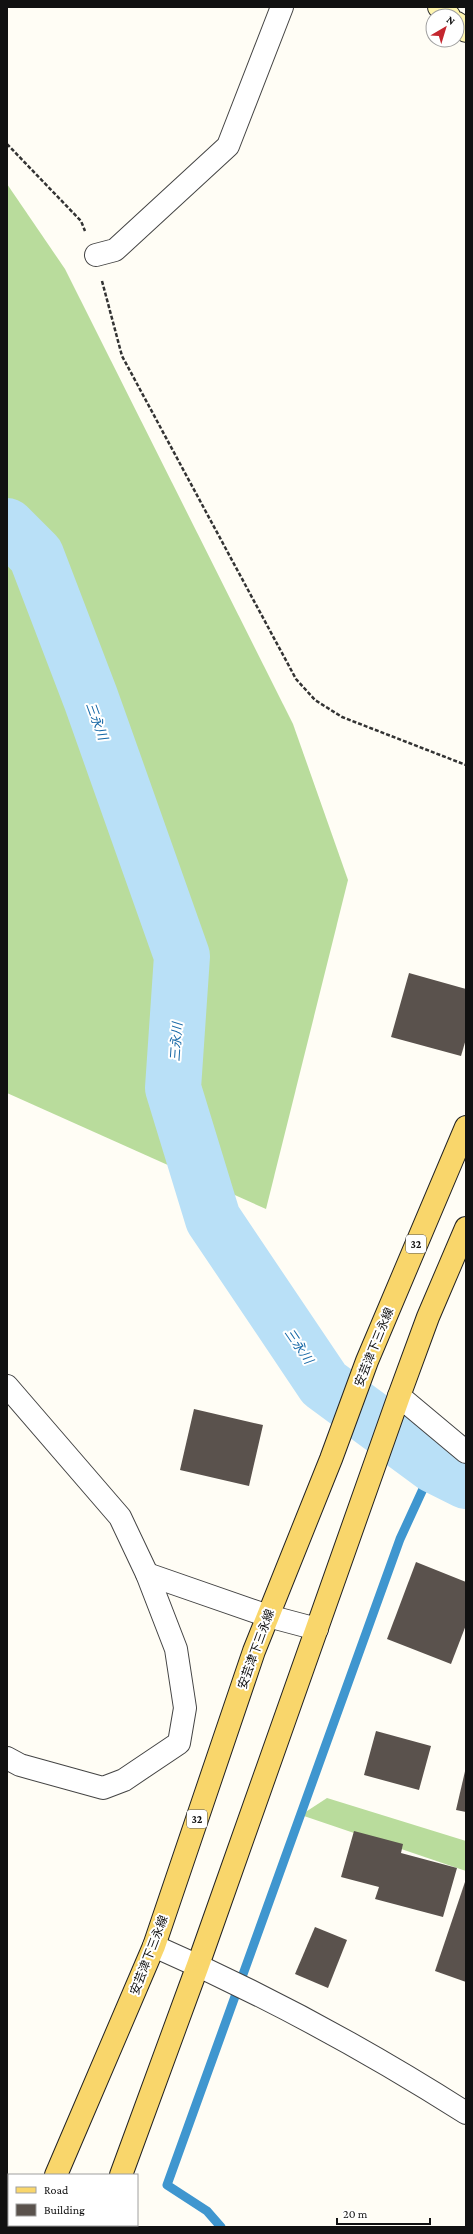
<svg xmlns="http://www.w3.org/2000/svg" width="473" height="2234" font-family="'Crimson Pro','Noto Sans JP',serif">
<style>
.forest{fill:#b9dc9c}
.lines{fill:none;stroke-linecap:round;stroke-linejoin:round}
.stream{stroke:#3f96cf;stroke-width:9}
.river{stroke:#b9e0f7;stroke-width:56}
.building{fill:#5a524d}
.minor-casing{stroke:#444;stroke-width:24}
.secondary-casing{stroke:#333;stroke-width:24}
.primary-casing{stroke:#222;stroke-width:24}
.path{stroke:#333;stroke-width:2.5;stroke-dasharray:4 2;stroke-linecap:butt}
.minor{stroke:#fff;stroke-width:22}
.secondary{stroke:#fff6b0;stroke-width:22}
.primary{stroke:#f9d66b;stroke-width:22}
.labels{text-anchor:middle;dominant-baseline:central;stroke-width:4;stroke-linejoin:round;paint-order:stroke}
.shield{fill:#fff;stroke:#585858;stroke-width:1}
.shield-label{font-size:11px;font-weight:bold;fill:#111}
.street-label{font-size:12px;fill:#111;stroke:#fff}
.water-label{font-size:13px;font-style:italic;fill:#1768a6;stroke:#fff}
</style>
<rect width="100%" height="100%" fill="#fffdf5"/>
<g class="forest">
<path d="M7,184L65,269L293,724L348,880L266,1209L7,1093Z"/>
<path d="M327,1798L466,1841V1871L301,1815Z"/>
</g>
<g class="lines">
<path class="stream" d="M221,2227L207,2211L167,2185L400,1539L434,1465"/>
<path class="river" d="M7,526L36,555L91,699L182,956L173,1088L213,1219L324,1384L434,1465L466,1481"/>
</g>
<g class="building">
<path d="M409,973L466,989V1039L461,1056L391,1037Z"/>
<path d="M194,1409L263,1425L249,1486L180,1470Z"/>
<path d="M416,1562L466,1582V1625L451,1664L387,1639Z"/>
<path d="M376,1731L431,1746L419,1790L364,1775Z"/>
<path d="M466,1767V1812L456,1810Z"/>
<path d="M354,1831L403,1844L401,1853L457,1868L443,1917L375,1899L379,1887L341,1877Z"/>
<path d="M466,1879V1982L435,1971Z"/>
<path d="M315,1927L347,1940L328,1988L295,1974Z"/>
</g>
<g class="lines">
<g class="minor-casing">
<g id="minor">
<path d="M96,255L115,250L228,146L282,7"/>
<path d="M7,1386L120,1517L147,1574L176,1649L185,1708L179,1743L124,1780L103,1788L20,1765L7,1758"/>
<path d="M399,1396L466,1452"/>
<path d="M147,1574L268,1616L317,1629"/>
<path d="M154,1946C262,1993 367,2050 466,2113"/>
</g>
</g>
<g class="secondary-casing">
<g id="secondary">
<path d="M439,7L449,16"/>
<path d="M457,23L466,31"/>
</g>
</g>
<g class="primary-casing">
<g id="primary">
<path d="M56,2175L154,1946L254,1651L331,1459L367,1361L466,1127"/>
<path d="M121,2175L198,1965L399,1396L428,1317L466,1228"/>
<path d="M34,2227L35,2225"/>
<path d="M101,2227L102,2225"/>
</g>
</g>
<g class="path">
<path d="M7,144L81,221L85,231"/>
<path d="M102,281L122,356L296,679L315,700L342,717L466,765"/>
</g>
<use href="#minor" class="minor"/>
<use href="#secondary" class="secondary"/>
<use href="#primary" class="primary"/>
</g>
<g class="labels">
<g class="shield">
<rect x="406" y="1235" width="20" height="18" rx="3"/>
<rect x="187" y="1810" width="20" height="18" rx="3"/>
</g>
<g class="shield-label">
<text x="416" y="1244">32</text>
<text x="197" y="1819">32</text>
</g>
<g class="street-label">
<text transform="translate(374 1347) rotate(-68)">安芸津下三永線</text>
<text transform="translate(256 1649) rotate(-70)">安芸津下三永線</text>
<text transform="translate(149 1955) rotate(-69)">安芸津下三永線</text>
</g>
<g class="water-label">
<text transform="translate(97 721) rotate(70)">三永川</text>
<text transform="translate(176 1042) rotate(-86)">三永川</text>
<text transform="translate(299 1346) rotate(56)">三永川</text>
</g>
</g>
<rect width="473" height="2234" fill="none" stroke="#111111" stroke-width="16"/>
<rect x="8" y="2174" width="130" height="52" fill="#ffffff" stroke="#a0a0a0"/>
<rect x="16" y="2187" width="20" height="6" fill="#f9d66b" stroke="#a0a0a0"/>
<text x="44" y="2194" font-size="12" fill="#111111">Road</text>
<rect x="16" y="2204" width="20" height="12" fill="#5a524d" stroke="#a0a0a0"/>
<text x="44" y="2214" font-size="12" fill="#111111">Building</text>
<g transform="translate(445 28) rotate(38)"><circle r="19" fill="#ffffff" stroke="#a0a0a0"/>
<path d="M0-3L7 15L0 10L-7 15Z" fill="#c4262e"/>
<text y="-6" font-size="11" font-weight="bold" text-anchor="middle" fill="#111111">N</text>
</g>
<path d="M337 2218v6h93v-6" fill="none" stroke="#111111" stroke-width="2"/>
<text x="343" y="2218" font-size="12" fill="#111111" stroke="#ffffff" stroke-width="3" paint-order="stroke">20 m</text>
</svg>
